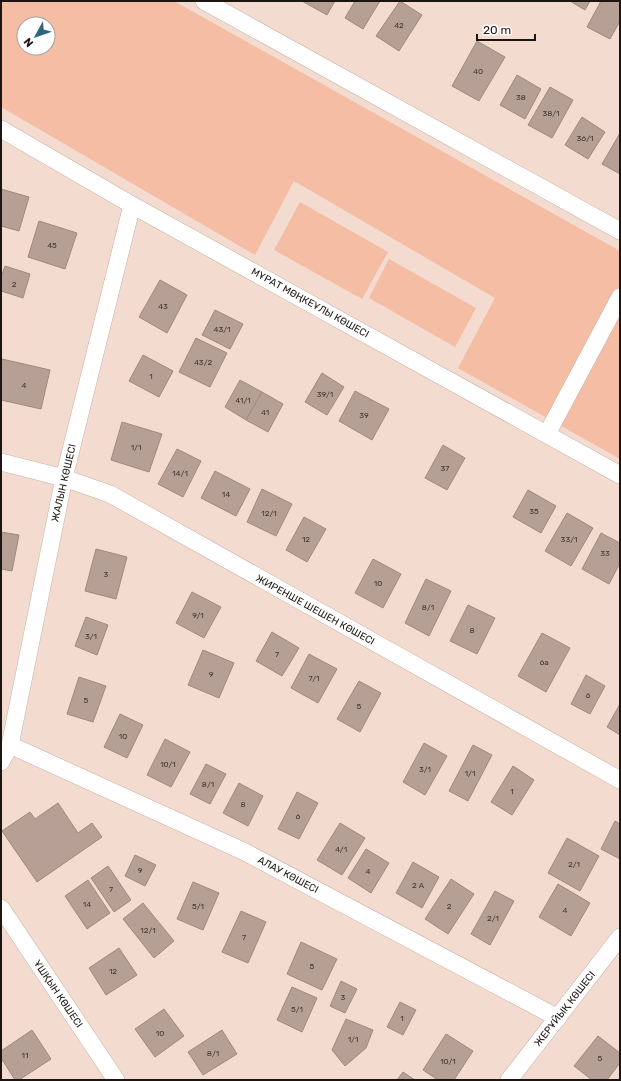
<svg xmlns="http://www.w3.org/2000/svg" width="621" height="1081" font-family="Rubik,sans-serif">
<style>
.green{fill:#f4bda4;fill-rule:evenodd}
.building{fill:#b69f94;stroke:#a0897e}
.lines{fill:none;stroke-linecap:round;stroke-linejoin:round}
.street-casing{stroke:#c9b1a6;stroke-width:18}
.street{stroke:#fff;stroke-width:17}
.labels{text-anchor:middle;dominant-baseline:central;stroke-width:3;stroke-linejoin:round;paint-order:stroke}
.number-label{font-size:8px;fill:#433832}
.street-label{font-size:10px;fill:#1d1511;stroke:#fff}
</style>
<rect width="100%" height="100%" fill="#f4dbcf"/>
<g class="green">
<path d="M1,1H174L620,251V459L458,368L495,298L294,181L255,255L1,107ZM24,24H48V48H24Z"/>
<path d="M300,202L388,252L362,299L274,250Z"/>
<path d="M389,259L476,308L455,347L369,298Z"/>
</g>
<g class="building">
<path d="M302,1H335L327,15Z"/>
<path d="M355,1H380L363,29L345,18Z"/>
<path d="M400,1L422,15L399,51L376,36Z"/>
<path d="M570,1H590L585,10Z"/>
<path d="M601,1H620V21L610,39L587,27Z"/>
<path d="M477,41L505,57L479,101L452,86Z"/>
<path d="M517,75L541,89L525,119L500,105Z"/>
<path d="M550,87L573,100L552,138L528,125Z"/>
<path d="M582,117L605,132L588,159L565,145Z"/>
<path d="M620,133V174L602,164Z"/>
<path d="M1,189L29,197L19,231L1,226Z"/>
<path d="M39,221L77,233L65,269L28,257Z"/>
<path d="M5,266L30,274L23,298L1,291V277Z"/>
<path d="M160,280L187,295L167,333L139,317Z"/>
<path d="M215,310L243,324L230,349L202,335Z"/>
<path d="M196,338L227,353L210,387L179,372Z"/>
<path d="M143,355L173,371L159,397L129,381Z"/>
<path d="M2,359L50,370L41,409L1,400V365Z"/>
<path d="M322,373L344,387L327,415L305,402Z"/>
<path d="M240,380L262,392L246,420L225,407Z"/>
<path d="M355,391L389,409L372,440L339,421Z"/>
<path d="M262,392L283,404L268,432L246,420Z"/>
<path d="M122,422L162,434L149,472L111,460Z"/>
<path d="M443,445L465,458L447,490L425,478Z"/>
<path d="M177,449L201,461L183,497L158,484Z"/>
<path d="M215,471L250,489L236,516L201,498Z"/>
<path d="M262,489L292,504L276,536L247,522Z"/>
<path d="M528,490L556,506L541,533L513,517Z"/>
<path d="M567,513L593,528L571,566L545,551Z"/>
<path d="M304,517L326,529L307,562L286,550Z"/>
<path d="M1,532L19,535L12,571L1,569Z"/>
<path d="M601,533L620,543V563L609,584L582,569Z"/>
<path d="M96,549L127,557L116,599L85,591Z"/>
<path d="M373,559L401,574L383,608L355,593Z"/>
<path d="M426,579L451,591L429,636L405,623Z"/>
<path d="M192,592L221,607L204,638L176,623Z"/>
<path d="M468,605L495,618L477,654L450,641Z"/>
<path d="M86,617L108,625L97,655L75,646Z"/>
<path d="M272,632L299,648L282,676L256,661Z"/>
<path d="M542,633L570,648L546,692L518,676Z"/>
<path d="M203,650L234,663L219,698L188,685Z"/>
<path d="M309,654L337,669L318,703L291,688Z"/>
<path d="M586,675L605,686L590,714L571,704Z"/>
<path d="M79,677L106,686L93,722L67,714Z"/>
<path d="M359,681L381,693L360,732L337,719Z"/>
<path d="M620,704V735L607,727Z"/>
<path d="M120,714L143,725L127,758L104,747Z"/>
<path d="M165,739L190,752L171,787L147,775Z"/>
<path d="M424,743L447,756L425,795L403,782Z"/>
<path d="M473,745L492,755L468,801L449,791Z"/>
<path d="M206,764L226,774L210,804L190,794Z"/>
<path d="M513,766L534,780L512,815L491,802Z"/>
<path d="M239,783L263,796L248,826L223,813Z"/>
<path d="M297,792L318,803L299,839L278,829Z"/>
<path d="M58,803L78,833L92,823L102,837L37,882L2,831L30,812L35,819Z"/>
<path d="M615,821L620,824V859L601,849Z"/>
<path d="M340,823L365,838L342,875L317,860Z"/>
<path d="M567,838L599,856L580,891L548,873Z"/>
<path d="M366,849L389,863L371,893L348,878Z"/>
<path d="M135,855L156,865L145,886L125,876Z"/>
<path d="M413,862L439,877L422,908L396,893Z"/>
<path d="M108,866L131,900L114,912L91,878Z"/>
<path d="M451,879L474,894L448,934L425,919Z"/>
<path d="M88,880L110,913L87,929L65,896Z"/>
<path d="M193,882L219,893L203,930L177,919Z"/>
<path d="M558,884L590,903L571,936L539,917Z"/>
<path d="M495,891L514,901L490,945L471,934Z"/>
<path d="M143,903L174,941L154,958L123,919Z"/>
<path d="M241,911L266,922L248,963L222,952Z"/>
<path d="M301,942L337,959L322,990L287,974Z"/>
<path d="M119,948L137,975L106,995L89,968Z"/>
<path d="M341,981L357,989L345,1013L330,1006Z"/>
<path d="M292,987L317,998L302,1032L277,1020Z"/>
<path d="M400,1002L416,1010L403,1035L387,1027Z"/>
<path d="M164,1009L184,1036L155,1057L135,1029Z"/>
<path d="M346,1019L373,1030L366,1048L345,1066L332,1050Z"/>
<path d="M32,1030L51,1059L19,1080H15L1,1058V1051Z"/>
<path d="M222,1030L237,1054L203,1075L188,1052Z"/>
<path d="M446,1034L473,1051L454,1080H438L423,1070Z"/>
<path d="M598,1036L620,1053V1063L607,1080H592L574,1066Z"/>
<path d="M403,1072L415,1080H397Z"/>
</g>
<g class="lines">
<g class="street-casing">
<g id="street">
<path d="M204,1L620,231"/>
<path d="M1,129L132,205L620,475"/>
<path d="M547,434L620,297"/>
<path d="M1,462L64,478L110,494L620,780"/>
<path d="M10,745L245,852L558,1018"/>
<path d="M1,762L10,745L64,478L132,205"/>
<path d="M1,908L116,1080"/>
<path d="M509,1080L620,937"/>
</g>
</g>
<use href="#street" class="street"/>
</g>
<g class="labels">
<g class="number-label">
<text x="399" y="25">42</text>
<text x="478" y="71">40</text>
<text x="521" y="97">38</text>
<text x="551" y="113">38/1</text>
<text x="585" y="138">36/1</text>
<text x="52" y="245">45</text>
<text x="14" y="284">2</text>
<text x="163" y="306">43</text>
<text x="222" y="329">43/1</text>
<text x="203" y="362">43/2</text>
<text x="151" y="376">1</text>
<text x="24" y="385">4</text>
<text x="325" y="394">39/1</text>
<text x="243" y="400">41/1</text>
<text x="265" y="412">41</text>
<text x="364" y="415">39</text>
<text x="136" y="447">1/1</text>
<text x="445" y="468">37</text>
<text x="180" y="473">14/1</text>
<text x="226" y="494">14</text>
<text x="534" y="511">35</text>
<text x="269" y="513">12/1</text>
<text x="306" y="539">12</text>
<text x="569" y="539">33/1</text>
<text x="605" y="553">33</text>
<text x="106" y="574">3</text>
<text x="378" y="583">10</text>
<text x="428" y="607">8/1</text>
<text x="198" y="615">9/1</text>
<text x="472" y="630">8</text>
<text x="91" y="636">3/1</text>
<text x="277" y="654">7</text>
<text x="544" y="662">6а</text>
<text x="211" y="674">9</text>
<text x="314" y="678">7/1</text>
<text x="588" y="695">6</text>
<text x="86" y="700">5</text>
<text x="359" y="706">5</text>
<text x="123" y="736">10</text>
<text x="168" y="764">10/1</text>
<text x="425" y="769">3/1</text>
<text x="470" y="773">1/1</text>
<text x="208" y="784">8/1</text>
<text x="512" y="791">1</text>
<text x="243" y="804">8</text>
<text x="298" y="816">6</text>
<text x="341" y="849">4/1</text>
<text x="574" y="864">2/1</text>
<text x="140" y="870">9</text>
<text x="368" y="871">4</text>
<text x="418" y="885">2 А</text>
<text x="111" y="889">7</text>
<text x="87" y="904">14</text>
<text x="198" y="906">5/1</text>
<text x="449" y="906">2</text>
<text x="565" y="910">4</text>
<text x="493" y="918">2/1</text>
<text x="148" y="930">12/1</text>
<text x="244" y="937">7</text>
<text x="312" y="966">5</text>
<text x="113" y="971">12</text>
<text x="343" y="997">3</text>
<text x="297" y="1009">5/1</text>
<text x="402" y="1018">1</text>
<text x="160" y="1033">10</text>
<text x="353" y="1039">1/1</text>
<text x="213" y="1053">8/1</text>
<text x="25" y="1055">11</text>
<text x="600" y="1058">5</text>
<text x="448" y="1061">10/1</text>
</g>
<g class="street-label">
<text transform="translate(310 303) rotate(29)">МҰРАТ МӨҢКЕҰЛЫ КӨШЕСІ</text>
<text transform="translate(64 483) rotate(-77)">ЖАЛЫН КӨШЕСІ</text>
<text transform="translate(315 610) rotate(29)">ЖИРЕНШЕ ШЕШЕН КӨШЕСІ</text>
<text transform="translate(288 875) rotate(28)">АЛАУ КӨШЕСІ</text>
<text transform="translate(58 994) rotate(56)">ҰШҚЫН КӨШЕСІ</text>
<text transform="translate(565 1009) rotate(-52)">ЖЕРҰЙЫҚ КӨШЕСІ</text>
</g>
</g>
<rect width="621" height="1081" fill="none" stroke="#1d1511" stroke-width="4"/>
<g transform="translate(36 36) rotate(230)"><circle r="19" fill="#ffffff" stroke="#a5a1a0"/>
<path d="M0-3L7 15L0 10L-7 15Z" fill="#2a677e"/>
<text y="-6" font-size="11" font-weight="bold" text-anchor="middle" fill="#1d1511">N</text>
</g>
<path d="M477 34v6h58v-6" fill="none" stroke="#1d1511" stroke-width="2"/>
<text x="483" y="34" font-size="12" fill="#1d1511" stroke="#ffffff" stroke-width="3" paint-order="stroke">20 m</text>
</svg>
